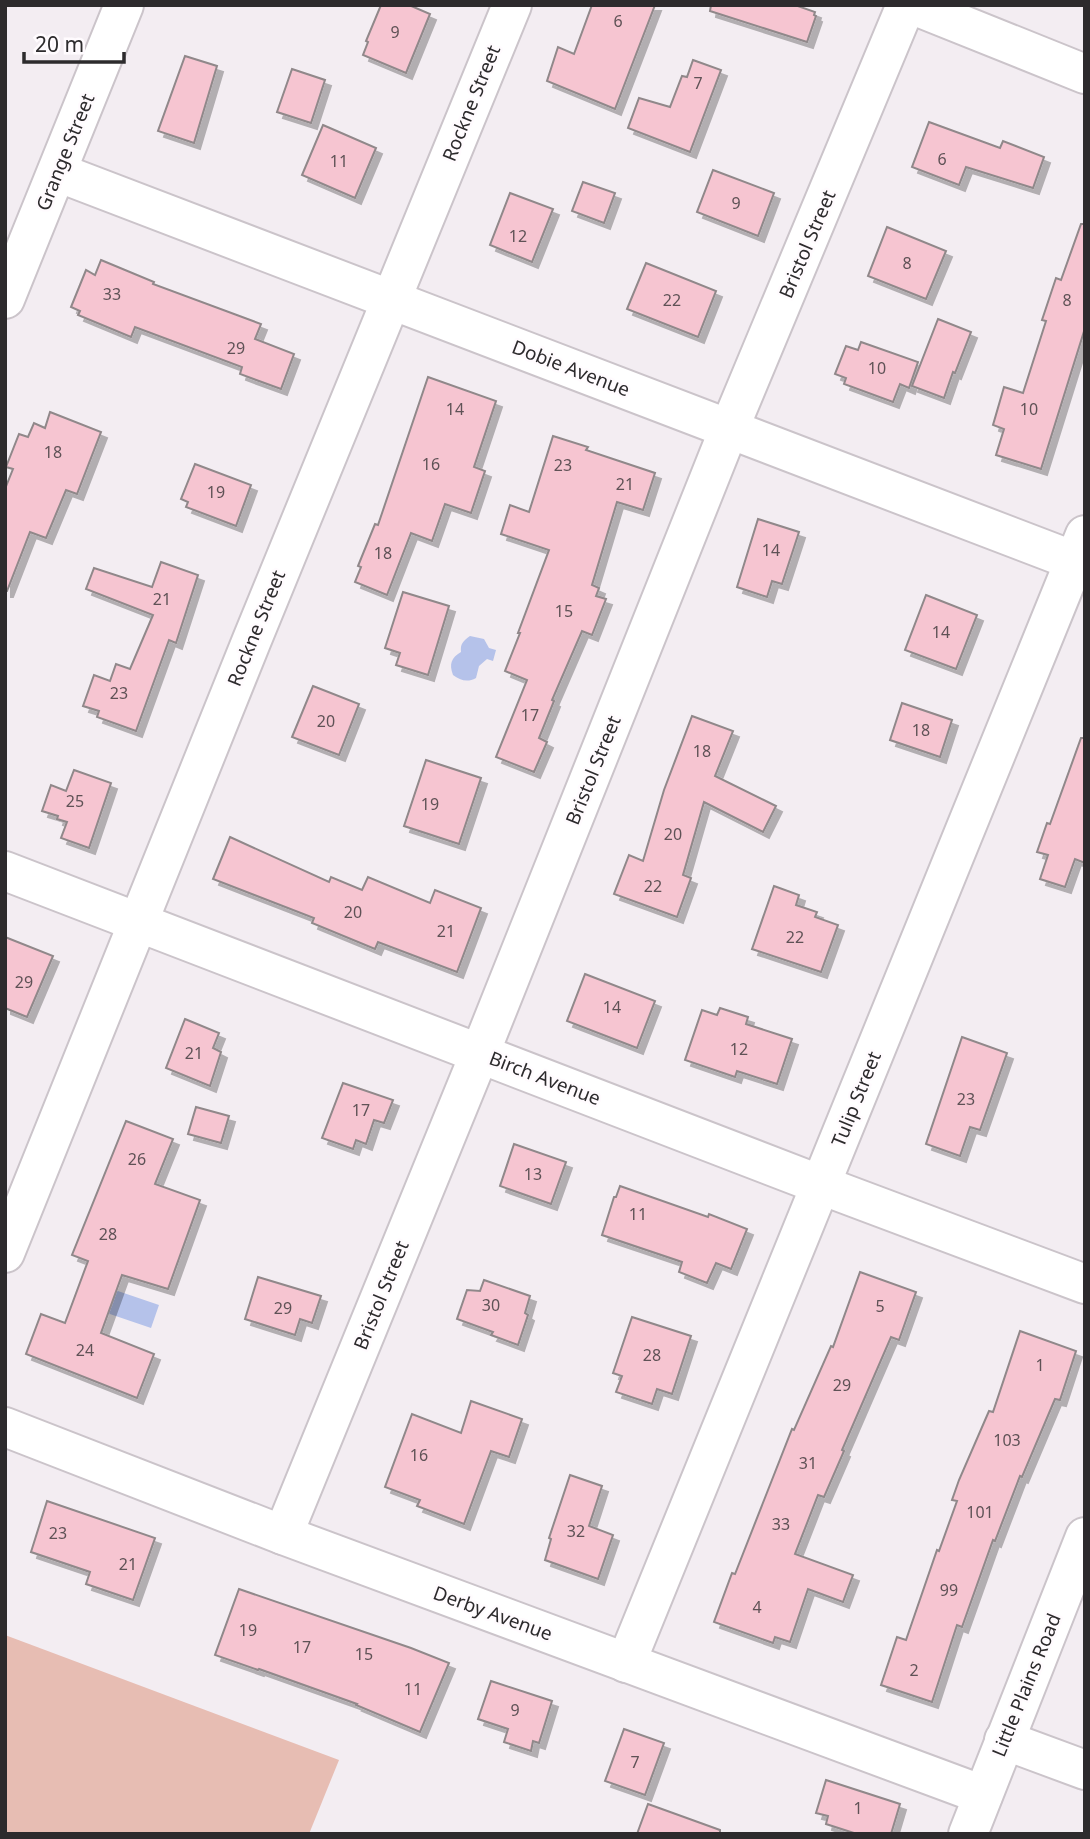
<svg xmlns="http://www.w3.org/2000/svg" width="1090" height="1839" font-family="'Noto Sans',sans-serif">
<style>
.green{fill:#e7bdb3}
.water{fill:#b5c2ea}
.building{fill:#f6c5d1;stroke:#90888a;stroke-width:2;filter:url(#shadow)}
.lines{fill:none;stroke-linecap:round;stroke-linejoin:round}
.minor-casing{stroke:#cbc4ca;stroke-width:42}
.minor{stroke:#fff;stroke-width:38}
.labels{text-anchor:middle;dominant-baseline:central;stroke-width:5;stroke-linejoin:round;paint-order:stroke}
.number-label{font-size:16px;fill:#5f5256}
.street-label{font-size:19px;fill:#2d2b2d;stroke:#fffbfe}
</style>
<defs>
<filter id="shadow"><feDropShadow dx="6" dy="6" stdDeviation="0" flood-color="#0004"/></filter>
</defs>
<rect width="100%" height="100%" fill="#f3edf2"/>
<path class="green" d="M5,1635L339,1760L309,1834H5Z"/>
<g class="water">
<path d="M470,636L484,639L489,648L496,650L493,661L487,659L479,666L476,678C467,683 460,680 453,675C449,664 451,658 461,652C460,644 463,641 470,636Z"/>
<path d="M112,1289L159,1305L151,1328L104,1312Z"/>
</g>
<g class="building">
<path d="M381,5H409L430,14L406,73L363,55L368,42L366,41Z"/>
<path d="M592,5H655L615,109L547,81L558,47L574,54Z"/>
<path d="M711,5H795L815,12L814,15L816,16L807,42L710,11Z"/>
<path d="M185,56L217,66L194,143L158,131Z"/>
<path d="M693,60L721,70L690,152L628,128L639,98L670,107L682,76L687,77Z"/>
<path d="M292,69L325,80L311,123L277,112Z"/>
<path d="M929,122L1000,148L1003,141L1044,157L1033,188L966,167L959,185L912,167Z"/>
<path d="M323,125L376,148L355,198L302,175Z"/>
<path d="M713,170L774,193L758,236L697,212Z"/>
<path d="M583,182L615,193L604,223L572,211Z"/>
<path d="M510,193L553,209L532,262L490,245Z"/>
<path d="M1081,224H1085V328L1041,469L996,455L1004,429L993,425L1004,387L1023,393L1046,321L1042,320L1056,278L1061,280Z"/>
<path d="M887,227L946,251L926,299L868,276Z"/>
<path d="M101,260L154,282L153,284L261,324L255,339L294,354L281,389L240,374L242,367L135,327L131,337L78,315L80,311L71,307L86,270L95,275Z"/>
<path d="M646,263L716,291L698,337L627,309Z"/>
<path d="M938,319L971,332L955,373L953,372L944,398L912,386Z"/>
<path d="M861,342L918,362L909,388L900,384L893,402L844,384L846,378L835,374L846,346L858,350Z"/>
<path d="M428,377L496,401L474,467L485,471L471,513L445,504L432,541L411,533L387,595L355,582L361,567L358,566L375,524L378,525Z"/>
<path d="M50,412L101,432L77,494L66,490L46,538L30,532L7,591H5V489L13,469L6,467L19,434L28,437L34,423L45,428Z"/>
<path d="M553,436L588,447L586,450L655,473L643,510L617,502L592,585L599,588L596,596L606,599L592,635L582,631L552,700L554,701L539,738L547,742L534,772L496,757L527,680L505,671L520,633H518L549,550L501,534L510,505L529,512Z"/>
<path d="M195,464L251,485L236,526L186,507L188,502L181,499Z"/>
<path d="M758,519L799,532L782,584L772,581L767,597L737,587Z"/>
<path d="M161,562L198,575L176,643L169,640L136,731L97,717L99,711L83,706L94,675L110,681L116,664L130,669L153,615L86,589L94,568L152,587Z"/>
<path d="M403,592L449,606L428,675L396,665L400,653L385,648Z"/>
<path d="M926,595L977,615L956,669L905,650Z"/>
<path d="M313,686L359,704L339,755L292,737Z"/>
<path d="M902,703L952,720L940,757L890,740Z"/>
<path d="M692,716L733,731L715,776L776,806L763,832L704,802L683,875L691,878L677,917L614,894L629,855L643,861L664,790Z"/>
<path d="M1081,738H1085V863L1075,859L1065,887L1040,879L1048,855L1037,852L1047,823L1050,824Z"/>
<path d="M426,760L481,778L459,844L404,826Z"/>
<path d="M74,770L111,783L89,848L61,838L67,822L57,819L58,816L42,811L51,785L66,791Z"/>
<path d="M230,837L329,882L331,877L362,890L368,877L430,903L435,890L481,908L457,972L378,942L375,949L312,923L314,918L213,879Z"/>
<path d="M774,886L799,895L796,905L817,912L815,917L838,925L821,972L752,949Z"/>
<path d="M5,937L53,956L27,1017L5,1008Z"/>
<path d="M585,974L655,1001L637,1048L567,1021Z"/>
<path d="M720,1008L748,1017L746,1024L792,1039L777,1084L737,1071L735,1077L685,1060L702,1010L717,1015Z"/>
<path d="M185,1019L219,1033L213,1048L221,1052L210,1086L166,1068Z"/>
<path d="M962,1037L1007,1053L980,1130L970,1127L960,1156L926,1144Z"/>
<path d="M343,1083L393,1100L384,1123L374,1120L366,1144L356,1140L353,1149L322,1138Z"/>
<path d="M196,1107L229,1116L221,1143L188,1134Z"/>
<path d="M126,1121L173,1139L155,1184L200,1200L168,1289L122,1275L101,1333L154,1354L137,1398L26,1354L41,1314L65,1323L88,1261L72,1255Z"/>
<path d="M514,1144L566,1162L551,1204L500,1186Z"/>
<path d="M620,1186L708,1217L709,1214L747,1229L731,1269L716,1263L707,1283L679,1272L682,1262L602,1235L614,1197H616Z"/>
<path d="M860,1272L916,1292L899,1340L891,1337L842,1450L844,1451L824,1497L818,1495L795,1554L853,1575L843,1602L808,1589L790,1642L775,1637L773,1643L714,1622L732,1573L735,1574L792,1429L794,1430L831,1346L833,1347Z"/>
<path d="M258,1277L321,1296L312,1323L300,1319L295,1335L245,1319Z"/>
<path d="M484,1280L530,1296L525,1313L528,1315L518,1345L491,1335L493,1332L457,1319L467,1290L480,1291Z"/>
<path d="M632,1317L691,1336L672,1394L657,1389L652,1404L616,1392L622,1376L613,1373Z"/>
<path d="M1020,1331L1076,1351L1060,1400L1055,1399L1022,1477L1020,1476L995,1541L993,1540L962,1627L957,1625L932,1702L881,1685L897,1637L906,1640L937,1550L939,1551L957,1501L952,1500L959,1480L989,1411L993,1412Z"/>
<path d="M471,1401L522,1419L509,1457L491,1451L464,1524L417,1506L420,1500L385,1487L412,1414L461,1433Z"/>
<path d="M570,1475L602,1486L589,1526L613,1535L598,1579L545,1560L551,1539L549,1538Z"/>
<path d="M47,1501L155,1538L133,1600L86,1584L90,1572L31,1552Z"/>
<path d="M239,1589L411,1648L449,1663L420,1732L356,1705L357,1704L259,1669L258,1670L215,1655Z"/>
<path d="M491,1681L552,1701L539,1743L533,1741L531,1751L504,1742L508,1729L478,1719Z"/>
<path d="M624,1729L664,1743L645,1795L605,1781Z"/>
<path d="M826,1780L900,1804L891,1834H857L826,1824L828,1816L816,1813Z"/>
<path d="M648,1804L720,1830V1834H637Z"/>
</g>
<g class="lines">
<g class="minor-casing">
<g id="minor">
<path d="M913,5L1085,74"/>
<path d="M57,172L1085,565"/>
<path d="M5,299L124,5"/>
<path d="M5,871L821,1185L1085,1284"/>
<path d="M5,1253C172,836 340,420 512,5"/>
<path d="M5,1427L283,1535L983,1795"/>
<path d="M283,1535L480,1053L729,429L906,5"/>
<path d="M626,1663L1085,535"/>
<path d="M1004,1740L1085,1770"/>
<path d="M968,1834L1085,1537"/>
</g>
</g>
<use href="#minor" class="minor"/>
</g>
<g class="labels">
<g class="number-label">
<text x="618" y="21">6</text>
<text x="395" y="32">9</text>
<text x="698" y="83">7</text>
<text x="942" y="159">6</text>
<text x="339" y="161">11</text>
<text x="736" y="203">9</text>
<text x="518" y="236">12</text>
<text x="907" y="263">8</text>
<text x="112" y="294">33</text>
<text x="672" y="300">22</text>
<text x="1067" y="300">8</text>
<text x="236" y="348">29</text>
<text x="877" y="368">10</text>
<text x="455" y="409">14</text>
<text x="1029" y="409">10</text>
<text x="53" y="452">18</text>
<text x="431" y="464">16</text>
<text x="563" y="465">23</text>
<text x="625" y="484">21</text>
<text x="216" y="492">19</text>
<text x="771" y="550">14</text>
<text x="383" y="553">18</text>
<text x="162" y="599">21</text>
<text x="564" y="611">15</text>
<text x="941" y="632">14</text>
<text x="119" y="693">23</text>
<text x="530" y="715">17</text>
<text x="326" y="721">20</text>
<text x="921" y="730">18</text>
<text x="702" y="751">18</text>
<text x="75" y="801">25</text>
<text x="430" y="804">19</text>
<text x="673" y="834">20</text>
<text x="653" y="886">22</text>
<text x="353" y="912">20</text>
<text x="446" y="931">21</text>
<text x="795" y="937">22</text>
<text x="24" y="982">29</text>
<text x="612" y="1007">14</text>
<text x="739" y="1049">12</text>
<text x="194" y="1053">21</text>
<text x="966" y="1099">23</text>
<text x="361" y="1110">17</text>
<text x="137" y="1159">26</text>
<text x="533" y="1174">13</text>
<text x="638" y="1214">11</text>
<text x="108" y="1234">28</text>
<text x="491" y="1305">30</text>
<text x="880" y="1306">5</text>
<text x="283" y="1308">29</text>
<text x="85" y="1350">24</text>
<text x="652" y="1355">28</text>
<text x="1040" y="1365">1</text>
<text x="842" y="1385">29</text>
<text x="1007" y="1440">103</text>
<text x="419" y="1455">16</text>
<text x="808" y="1463">31</text>
<text x="980" y="1512">101</text>
<text x="781" y="1524">33</text>
<text x="576" y="1531">32</text>
<text x="58" y="1533">23</text>
<text x="128" y="1564">21</text>
<text x="949" y="1590">99</text>
<text x="757" y="1607">4</text>
<text x="248" y="1630">19</text>
<text x="302" y="1647">17</text>
<text x="364" y="1654">15</text>
<text x="914" y="1670">2</text>
<text x="413" y="1689">11</text>
<text x="515" y="1710">9</text>
<text x="635" y="1762">7</text>
<text x="858" y="1808">1</text>
</g>
<g class="street-label">
<text transform="translate(471 103) rotate(-68)">Rockne Street</text>
<text transform="translate(65 152) rotate(-68)">Grange Street</text>
<text transform="translate(807 244) rotate(-67)">Bristol Street</text>
<text transform="translate(571 368) rotate(21)">Dobie Avenue</text>
<text transform="translate(256 628) rotate(-68)">Rockne Street</text>
<text transform="translate(593 770) rotate(-68)">Bristol Street</text>
<text transform="translate(545 1078) rotate(21)">Birch Avenue</text>
<text transform="translate(856 1099) rotate(-68)">Tulip Street</text>
<text transform="translate(381 1295) rotate(-68)">Bristol Street</text>
<text transform="translate(493 1613) rotate(20)">Derby Avenue</text>
<text transform="translate(1026 1685) rotate(-68)">Little Plains Road</text>
</g>
</g>
<rect width="1090" height="1839" fill="none" stroke="#2d2b2d" stroke-width="14"/>
<path d="M24 52v10h100v-10" fill="none" stroke="#2d2b2d" stroke-width="3.5"/>
<text x="35" y="52" font-size="21" fill="#2d2b2d" stroke="#fffbfe" stroke-width="5" paint-order="stroke">20 m</text>
</svg>
